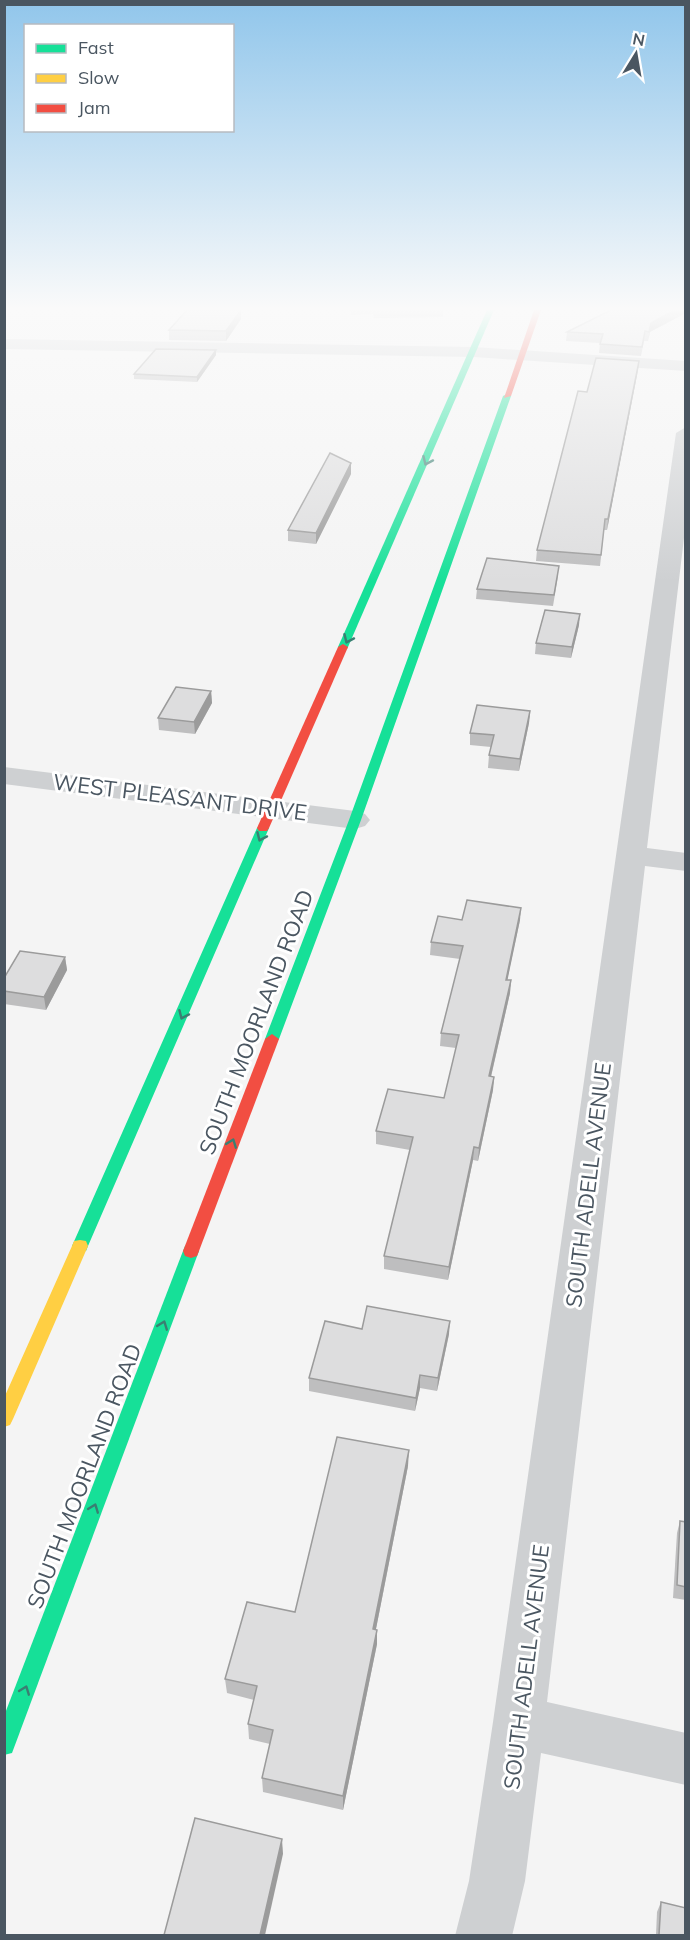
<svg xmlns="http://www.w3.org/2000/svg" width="690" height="1940" font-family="Mulish,sans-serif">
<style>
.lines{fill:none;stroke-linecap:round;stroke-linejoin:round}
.street{fill:#ced0d2;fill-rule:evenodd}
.fast{fill:#16e098;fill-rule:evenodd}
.slow{fill:#ffcf43;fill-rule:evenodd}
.jam{fill:#f24e42;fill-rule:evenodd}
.wall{fill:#bebebf}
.shaded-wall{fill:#9b9b9b}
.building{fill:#ddddde;stroke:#9b9b9b;stroke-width:1.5}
.oneway{stroke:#3a7f72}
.labels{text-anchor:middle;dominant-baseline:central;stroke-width:6;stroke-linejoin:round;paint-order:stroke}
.street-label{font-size:22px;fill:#4a5661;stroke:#fff}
</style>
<rect width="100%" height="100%" fill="#f4f4f4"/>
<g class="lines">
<g class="street">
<path d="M4,339L474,347L686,361V371L474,357L4,349Z"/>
<path d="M686,427V521L647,848L686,853V871L645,866L547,1702L686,1733V1785L541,1753L525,1881L512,1936H455L469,1881L493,1722L676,433Z"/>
<path d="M4,767L355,811L365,814L370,820L365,826L355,829L4,784Z"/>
</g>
<g class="fast">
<path d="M487,310H494L348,647L347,649H339L338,647Z"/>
<path d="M507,394L511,396L361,820L279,1039L272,1044L267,1042L265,1039L349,820L503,396Z"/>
<path d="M263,824L269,828L88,1246L86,1251L80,1252L74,1251L72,1246L257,828Z"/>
<path d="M191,1244L197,1246L199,1251L15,1745L12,1753L4,1755V1716L183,1251L185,1246Z"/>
</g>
<path class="slow" d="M80,1240L86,1241L88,1246L13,1419L10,1425L4,1427V1398L72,1246L74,1241Z"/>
<g class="jam">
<path d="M534,310H541L511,396L504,398Z"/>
<path d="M343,644L348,647L269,828L267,831H259L257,828L338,647Z"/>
<path d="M272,1034L279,1039L199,1251L197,1256L191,1258L185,1256L183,1251L265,1039Z"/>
</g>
</g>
<g class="wall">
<path d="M241,310V319L226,341L169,340V330Z"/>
<path d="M351,310H443V317L374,318L373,314L351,315Z"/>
<path d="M567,332H650L648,341H644L641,356L599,353L600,343L566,341Z"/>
<path d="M216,355L197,382L134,379V374Z"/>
<path d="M639,361L607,530H604L600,566L536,561L537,550L587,392Z"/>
<path d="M351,474L316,544L288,541V530Z"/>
<path d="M558,576L553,606L476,599L477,589Z"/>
<path d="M579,625L571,658L535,654L536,643Z"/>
<path d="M211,691L212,703L195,734L159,730L158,718Z"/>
<path d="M530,711L529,723L519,771L488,768L489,755L491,747L470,745V733Z"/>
<path d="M462,920H520L507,980H511L510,993L491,1077H494L493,1090L478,1161L473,1160L448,1280L384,1269V1256L410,1150L376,1144V1131L444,1098L456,1048L440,1046L441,1033L460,959L430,955L431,942Z"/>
<path d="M65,957L67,970L46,1010L4,1004V978Z"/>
<path d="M362,1329L449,1334L437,1391L420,1388L415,1411L309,1391V1378Z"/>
<path d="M686,1390V1427H684Z"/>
<path d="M408,1466L376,1629L377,1630V1644L343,1810L263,1792L262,1778L270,1744L249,1739L248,1724L254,1700L227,1693L225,1679L295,1612Z"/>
<path d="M680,1521L686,1522V1600L673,1598L677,1533Z"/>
<path d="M661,1902L686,1935H656L657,1912Z"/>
</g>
<g class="shaded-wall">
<path d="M241,310V319L226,341V331Z"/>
<path d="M675,310H686V313L650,332L648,341L651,323Z"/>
<path d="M216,350V355L197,382V377Z"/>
<path d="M639,361L638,370L607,530L608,519Z"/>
<path d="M351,463V474L316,544V533Z"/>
<path d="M580,614L579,625L571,658L572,647Z"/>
<path d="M211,691L212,703L195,734L194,722Z"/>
<path d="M530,711L529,723L519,771L520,759Z"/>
<path d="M521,908L520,920L505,992L506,980Z"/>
<path d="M65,957L67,970L46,1010L44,997Z"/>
<path d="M511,980L510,993L488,1089L489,1076Z"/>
<path d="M494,1077L493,1090L478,1161L479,1148Z"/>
<path d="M474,1147L473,1160L448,1280L449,1267Z"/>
<path d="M450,1321L449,1334L437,1391L438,1378Z"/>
<path d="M420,1375V1388L415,1411L416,1398Z"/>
<path d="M409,1450L408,1466L373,1644V1629Z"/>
<path d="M377,1630V1644L343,1810V1796Z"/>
<path d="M282,1839L283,1854L265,1935H260Z"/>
</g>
<g class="building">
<path d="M187,310H241L226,331L169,330Z"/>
<path d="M611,310H675L651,323L649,332L645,331L642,347L600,344L603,334L567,332Z"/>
<path d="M156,349L216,350L197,377L134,374Z"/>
<path d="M596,358L639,361L608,519H605L601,555L537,550L578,391L587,392Z"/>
<path d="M330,453L351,463L316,533L288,530Z"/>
<path d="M487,558L559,566L554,595L477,589Z"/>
<path d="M545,610L580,614L572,647L536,643Z"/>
<path d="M176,687L211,691L194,722L158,718Z"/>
<path d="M477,705L530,711L520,759L489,755L494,735L470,733Z"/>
<path d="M467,900L521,908L506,980H511L489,1076L494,1077L479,1148L474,1147L449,1267L384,1256L413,1137L376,1131L388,1089L444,1098L459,1035L441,1033L463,946L431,942L438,916L462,920Z"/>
<path d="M20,951L65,957L44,997L4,991V978Z"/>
<path d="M367,1306L450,1321L438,1378L420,1375L416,1398L309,1378L325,1321L362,1329Z"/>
<path d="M337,1437L409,1450L373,1629L377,1630L343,1796L262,1778L273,1730L248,1724L257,1686L225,1679L247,1602L295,1612Z"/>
<path d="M680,1521L686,1522V1587L677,1585Z"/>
<path d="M195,1818L282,1839L260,1935H164Z"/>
<path d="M661,1902L686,1908V1935H659Z"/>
</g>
<defs><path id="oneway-chevron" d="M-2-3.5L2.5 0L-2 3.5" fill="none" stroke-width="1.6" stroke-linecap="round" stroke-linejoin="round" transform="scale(1.5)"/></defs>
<g class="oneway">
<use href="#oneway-chevron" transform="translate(427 461) rotate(114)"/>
<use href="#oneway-chevron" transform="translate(348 639) rotate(114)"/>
<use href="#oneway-chevron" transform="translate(261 837) rotate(114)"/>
<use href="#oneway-chevron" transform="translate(183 1015) rotate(114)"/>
<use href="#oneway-chevron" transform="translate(232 1143) rotate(-69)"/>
<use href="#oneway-chevron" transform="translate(163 1325) rotate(-69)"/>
<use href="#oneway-chevron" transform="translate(94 1508) rotate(-69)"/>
<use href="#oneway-chevron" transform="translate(25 1690) rotate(-69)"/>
</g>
<linearGradient id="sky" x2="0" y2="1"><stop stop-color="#91c6eb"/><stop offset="0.53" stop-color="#fafafa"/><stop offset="1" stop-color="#fafafa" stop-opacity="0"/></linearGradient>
<rect width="690" height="582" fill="url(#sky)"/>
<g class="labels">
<g class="street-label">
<text transform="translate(180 797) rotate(7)">WEST PLEASANT DRIVE</text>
<text transform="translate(256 1022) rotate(-69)">SOUTH MOORLAND ROAD</text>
<text transform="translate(588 1185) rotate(-83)">SOUTH ADELL AVENUE</text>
<text transform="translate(84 1476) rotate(-69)">SOUTH MOORLAND ROAD</text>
<text transform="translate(526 1667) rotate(-83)">SOUTH ADELL AVENUE</text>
</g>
</g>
<rect width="690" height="1940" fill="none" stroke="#4a5661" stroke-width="12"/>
<rect x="24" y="24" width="210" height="108" fill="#ffffff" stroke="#b7bbc0" stroke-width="1.5"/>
<rect x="36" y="44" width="30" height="9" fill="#16e098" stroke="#b7bbc0" stroke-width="1.5"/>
<text x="78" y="54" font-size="18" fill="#4a5661">Fast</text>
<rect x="36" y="74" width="30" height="9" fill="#ffcf43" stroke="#b7bbc0" stroke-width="1.5"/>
<text x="78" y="84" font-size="18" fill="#4a5661">Slow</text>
<rect x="36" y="104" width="30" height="9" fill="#f24e42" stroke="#b7bbc0" stroke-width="1.5"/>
<text x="78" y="114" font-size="18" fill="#4a5661">Jam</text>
<g transform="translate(636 54) rotate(11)" stroke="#ffffff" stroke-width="4.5" paint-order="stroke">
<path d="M0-4.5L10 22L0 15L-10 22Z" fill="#4a5661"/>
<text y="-9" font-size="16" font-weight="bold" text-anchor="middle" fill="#4a5661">N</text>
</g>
</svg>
